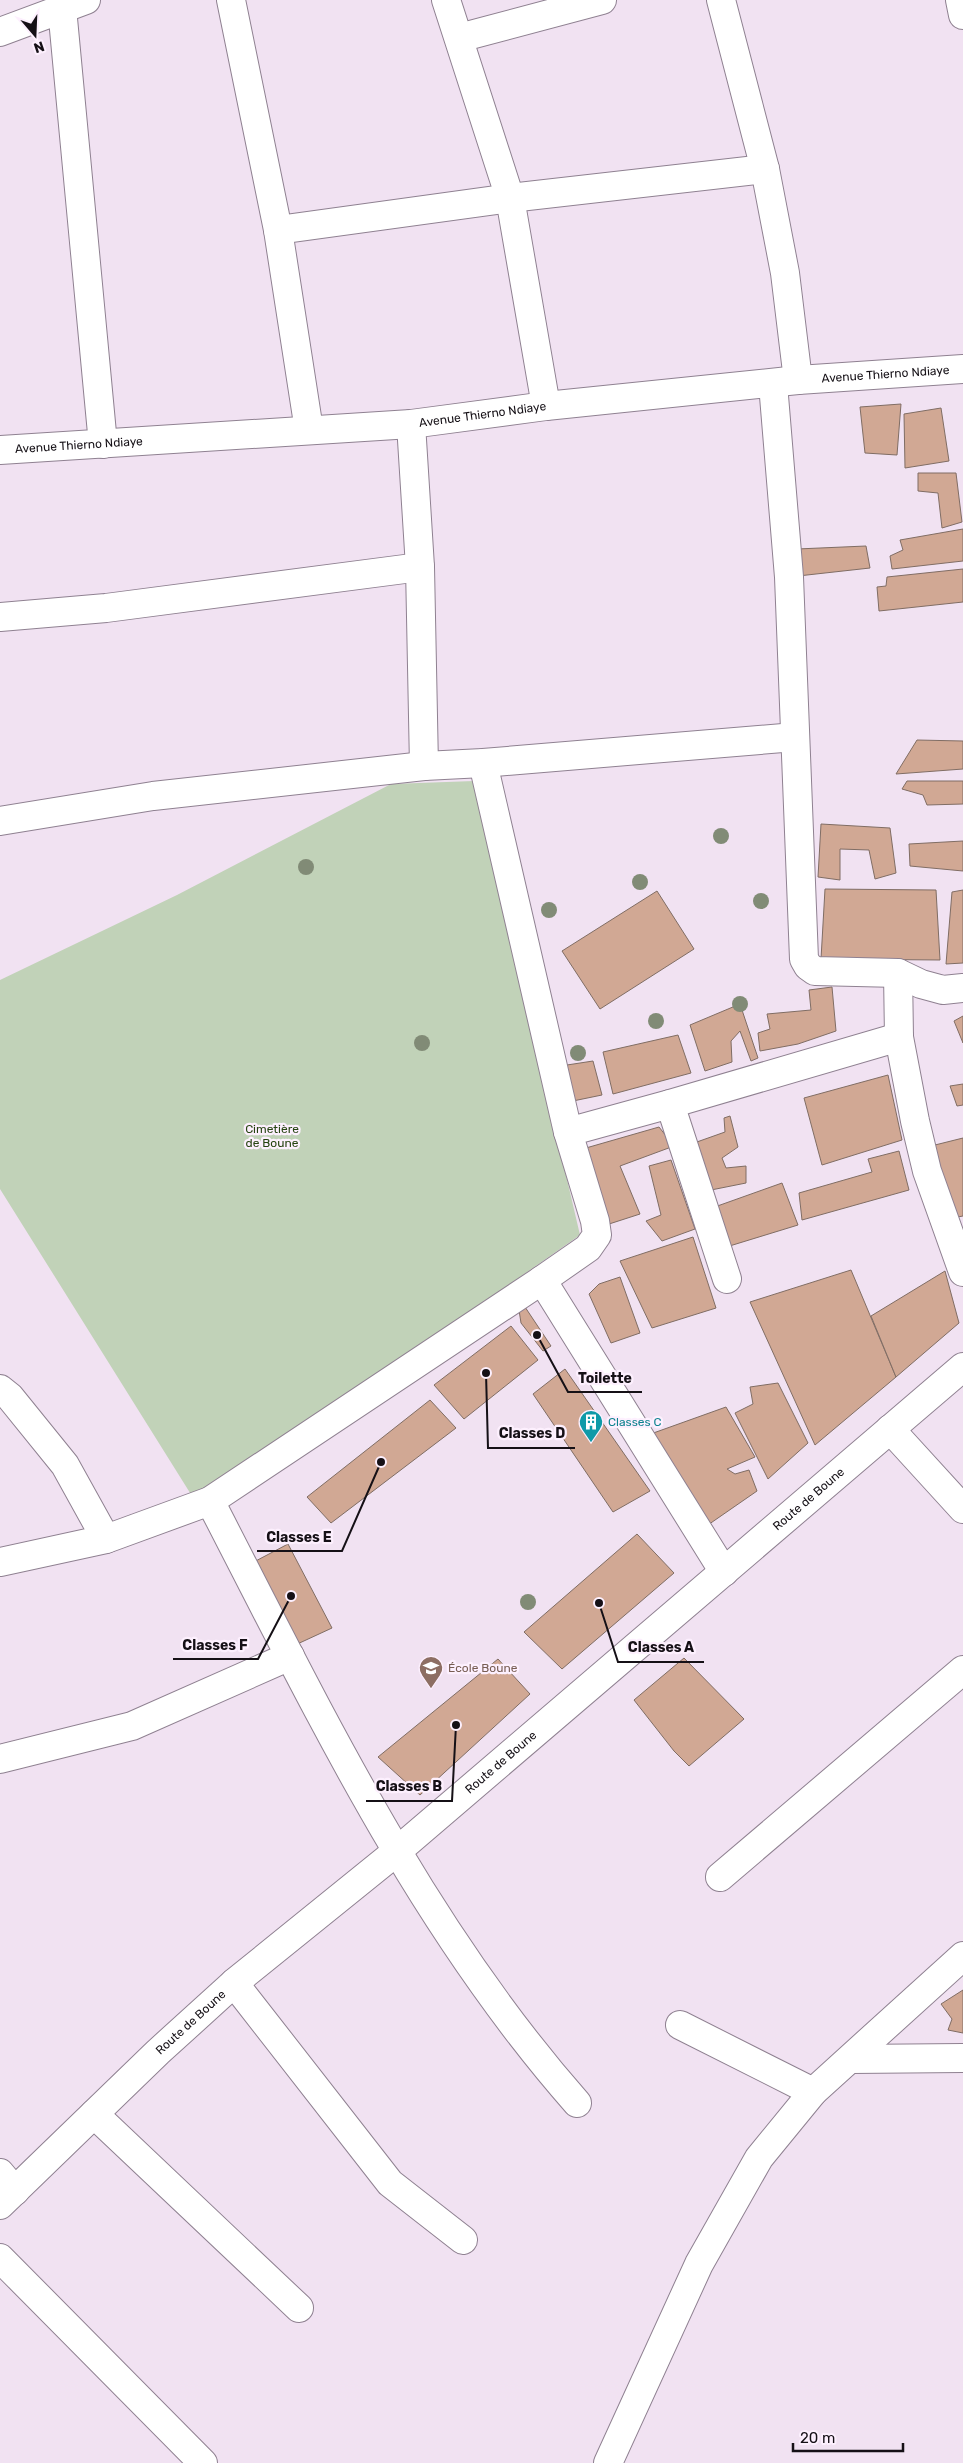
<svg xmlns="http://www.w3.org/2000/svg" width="963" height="2463" font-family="Rubik,sans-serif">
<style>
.green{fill:#c1d2b8}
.building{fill:#d1a894;stroke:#806d64}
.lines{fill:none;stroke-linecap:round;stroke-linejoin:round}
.street-casing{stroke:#8f8191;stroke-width:30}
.secondary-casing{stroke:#8f8191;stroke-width:30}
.street{stroke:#fff;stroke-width:28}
.secondary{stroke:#fff;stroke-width:28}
.tree{fill:#818b76}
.labels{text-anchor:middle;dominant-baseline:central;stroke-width:4.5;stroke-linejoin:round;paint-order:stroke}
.street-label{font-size:12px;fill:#151016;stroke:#fdf0fe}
.park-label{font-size:12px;fill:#264411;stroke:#fdf0fe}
.culture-label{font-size:12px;fill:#0d838f;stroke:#fdf0fe;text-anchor:start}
.education-label{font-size:12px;fill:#785e54;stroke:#fdf0fe;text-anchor:start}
.leader{fill:none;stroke:#151016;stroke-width:2}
.callout-dot{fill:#151016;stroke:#fdf0fe;stroke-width:2}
.callout-label{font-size:14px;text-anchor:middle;font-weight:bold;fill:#151016;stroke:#fdf0fe;stroke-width:4.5;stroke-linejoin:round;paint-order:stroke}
</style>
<rect width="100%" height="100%" fill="#f1e2f2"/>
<path class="green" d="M474,781L580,1235L197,1504L0,1189V980L177,895L391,784Z"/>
<g class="building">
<path d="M901,404L897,455L865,453L860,407Z"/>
<path d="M941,408L949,461L905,468L904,414Z"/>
<path d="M918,473H956L962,522L942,528L938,493L918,491Z"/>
<path d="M963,529V561L892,569L890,556L903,550L900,540Z"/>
<path d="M866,546L870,568L798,576L797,549Z"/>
<path d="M963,569V602L879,611L877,587L886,586L887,577Z"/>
<path d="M917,740L963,741V769L896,774Z"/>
<path d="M907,781H963V804L927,805L923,795L902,789Z"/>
<path d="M821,824L890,828L896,873L875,879L869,850L840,849V880L818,877Z"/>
<path d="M963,841V871L910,866L909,844Z"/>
<path d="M825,889L936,890L940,960L821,959Z"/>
<path d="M963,890V963L946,964L952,892Z"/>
<path d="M657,891L694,949L600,1009L562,951Z"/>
<path d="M832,987L836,1031L798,1044L760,1051L758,1033L770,1029L767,1014L811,1010L809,990Z"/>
<path d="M740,1004L758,1058L751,1061L740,1031L731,1041L732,1062L705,1071L690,1025Z"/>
<path d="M963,1016V1043L954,1021Z"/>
<path d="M678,1035L691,1073L613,1094L603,1052Z"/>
<path d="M593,1061L602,1095L568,1102L567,1065Z"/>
<path d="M888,1075L902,1140L822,1165L804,1098Z"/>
<path d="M963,1084V1105L957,1106L950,1086Z"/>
<path d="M730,1116L738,1147L722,1158L726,1168L746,1166V1183L706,1191L694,1143L725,1132L724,1118Z"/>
<path d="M659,1127L674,1146L620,1166L640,1214L606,1225L579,1150Z"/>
<path d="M963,1138V1216L952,1218L935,1145Z"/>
<path d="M899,1151L909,1190L802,1220L799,1193L872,1172L868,1159Z"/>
<path d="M671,1160L695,1229L662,1241L646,1221L661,1215L649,1166Z"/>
<path d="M782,1183L798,1225L723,1248L709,1209Z"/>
<path d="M693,1237L716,1308L652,1328L620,1261Z"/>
<path d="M851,1270L896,1377L815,1445L750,1302Z"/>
<path d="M945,1271L959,1323L896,1377L871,1316Z"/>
<path d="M620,1277L640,1333L611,1343L589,1294L599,1284Z"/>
<path d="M525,1307L551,1346L543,1351L521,1323L519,1310Z"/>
<path d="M511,1326L538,1360L464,1419L434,1385Z"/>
<path d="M565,1369L650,1491L613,1512L533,1394Z"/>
<path d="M778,1383L808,1443L768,1479L735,1413L753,1404L750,1387Z"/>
<path d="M430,1400L456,1428L331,1523L307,1497Z"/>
<path d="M726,1407L755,1457L727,1469L735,1474L749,1470L757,1491L705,1527L645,1436Z"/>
<path d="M637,1534L674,1573L562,1669L524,1632Z"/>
<path d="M288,1544L332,1628L293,1646L250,1564Z"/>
<path d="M684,1658L744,1719L689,1766L674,1751L634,1700Z"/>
<path d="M498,1659L530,1694L420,1795L378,1757Z"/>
<path d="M963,1990V2033L948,2030L952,2019L941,2004Z"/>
</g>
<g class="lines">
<g class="street-casing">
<g id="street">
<path d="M231,0L278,230L309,430"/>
<path d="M446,0L510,198L546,406"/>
<path d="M721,0L765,169L785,273L798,380"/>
<path d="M960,0L963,15"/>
<path d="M62,8L103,444"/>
<path d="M0,32L86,0"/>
<path d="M459,38L602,0"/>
<path d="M278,230L510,198L765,169"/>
<path d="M773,384L789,577L804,959L808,966L815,971L898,973L921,984L943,990L963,988"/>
<path d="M411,424L420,567L424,766"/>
<path id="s1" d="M0,450L411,424L546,406L798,380L963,369"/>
<path d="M0,617L106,608L420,567"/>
<path d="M0,821L153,796L424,766L483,763L795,737"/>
<path d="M898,973L899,1037L915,1121L927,1171L963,1272"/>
<path d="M670,1104L727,1279"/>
<path d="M568,1132L670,1104L899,1037"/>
<path d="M542,1280L724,1572"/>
<path d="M0,1389L10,1397L65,1465L106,1539"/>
<path d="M890,1429L963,1509"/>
<path d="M210,1501C318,1710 420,1925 577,2103"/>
<path d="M0,1562L106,1539L210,1501L542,1280L588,1248L597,1235L595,1221L568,1132L483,763"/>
<path d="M0,1759L132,1726L290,1656"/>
<path d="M720,1877L963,1670"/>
<path d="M234,1983L390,2183L463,2240"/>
<path d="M680,2025L813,2092"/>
<path d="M851,2059L963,2058"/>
<path d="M94,2114L299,2308"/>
<path d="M0,2173L15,2191"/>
<path d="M0,2258L203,2463"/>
<path d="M608,2463L699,2264L759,2158L813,2092L963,1956"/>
</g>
</g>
<g class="secondary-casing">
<g id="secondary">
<path id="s2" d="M0,2205L158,2052L234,1983L396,1852L963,1367"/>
</g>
</g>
<use href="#street" class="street"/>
<use href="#secondary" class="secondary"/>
</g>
<g class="tree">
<circle cx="721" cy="836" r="8"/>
<circle cx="306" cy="867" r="8"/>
<circle cx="640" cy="882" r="8"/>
<circle cx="761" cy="901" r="8"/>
<circle cx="549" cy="910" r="8"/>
<circle cx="740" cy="1004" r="8"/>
<circle cx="656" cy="1021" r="8"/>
<circle cx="422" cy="1043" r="8"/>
<circle cx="578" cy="1053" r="8"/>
<circle cx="528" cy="1602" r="8"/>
</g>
<defs>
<g id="building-pin" transform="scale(1.25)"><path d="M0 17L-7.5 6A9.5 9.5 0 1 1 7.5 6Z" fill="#0f9aa8" stroke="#fdf0fe"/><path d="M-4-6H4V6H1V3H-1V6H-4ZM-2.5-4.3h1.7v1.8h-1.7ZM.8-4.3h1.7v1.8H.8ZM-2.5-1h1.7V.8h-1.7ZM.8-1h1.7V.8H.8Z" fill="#fff"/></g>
<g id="school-pin" transform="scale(1.25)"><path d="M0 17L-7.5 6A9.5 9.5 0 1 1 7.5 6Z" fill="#8d6e63" stroke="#fdf0fe"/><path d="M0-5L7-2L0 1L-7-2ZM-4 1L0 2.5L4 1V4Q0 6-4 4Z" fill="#fff"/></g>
</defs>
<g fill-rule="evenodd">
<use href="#building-pin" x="591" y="1422"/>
<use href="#school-pin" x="431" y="1668"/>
</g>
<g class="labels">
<g class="street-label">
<text stroke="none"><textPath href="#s1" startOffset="889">Avenue Thierno Ndiaye</textPath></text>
<text stroke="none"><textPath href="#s1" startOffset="484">Avenue Thierno Ndiaye</textPath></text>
<text stroke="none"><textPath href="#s1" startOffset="79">Avenue Thierno Ndiaye</textPath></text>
<text stroke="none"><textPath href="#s2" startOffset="1074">Route de Boune</textPath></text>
<text stroke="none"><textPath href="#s2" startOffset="669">Route de Boune</textPath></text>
<text stroke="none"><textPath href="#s2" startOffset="264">Route de Boune</textPath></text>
</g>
<g class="park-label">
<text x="272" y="1129">Cimetière<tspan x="272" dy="14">de Boune</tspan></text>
</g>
<g class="culture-label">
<text x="608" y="1422">Classes C</text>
</g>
<g class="education-label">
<text x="448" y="1668">École Boune</text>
</g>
</g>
<path class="leader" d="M537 1335L568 1392H642M486 1373L488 1448H575M381 1462L342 1551H257M291 1596L258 1659H173M599 1603L618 1662H704M456 1725L452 1801H366"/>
<g class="callout-dot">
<circle cx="537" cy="1335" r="5"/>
<circle cx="486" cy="1373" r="5"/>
<circle cx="381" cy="1462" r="5"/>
<circle cx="291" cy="1596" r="5"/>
<circle cx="599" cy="1603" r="5"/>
<circle cx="456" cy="1725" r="5"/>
</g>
<g class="callout-label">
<text x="605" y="1383">Toilette</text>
<text x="532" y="1438">Classes D</text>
<text x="299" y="1542">Classes E</text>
<text x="215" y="1650">Classes F</text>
<text x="661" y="1652">Classes A</text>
<text x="409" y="1791">Classes B</text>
</g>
<g transform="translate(35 35) rotate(161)" stroke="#fdf0fe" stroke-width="4" paint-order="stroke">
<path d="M0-4L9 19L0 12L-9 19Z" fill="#151016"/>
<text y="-8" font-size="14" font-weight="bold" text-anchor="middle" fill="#151016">N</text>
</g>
<path d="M793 2443v8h110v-8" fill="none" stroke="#151016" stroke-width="2.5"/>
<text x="800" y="2443" font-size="15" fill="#151016" stroke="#fdf0fe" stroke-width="4" paint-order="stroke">20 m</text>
</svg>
